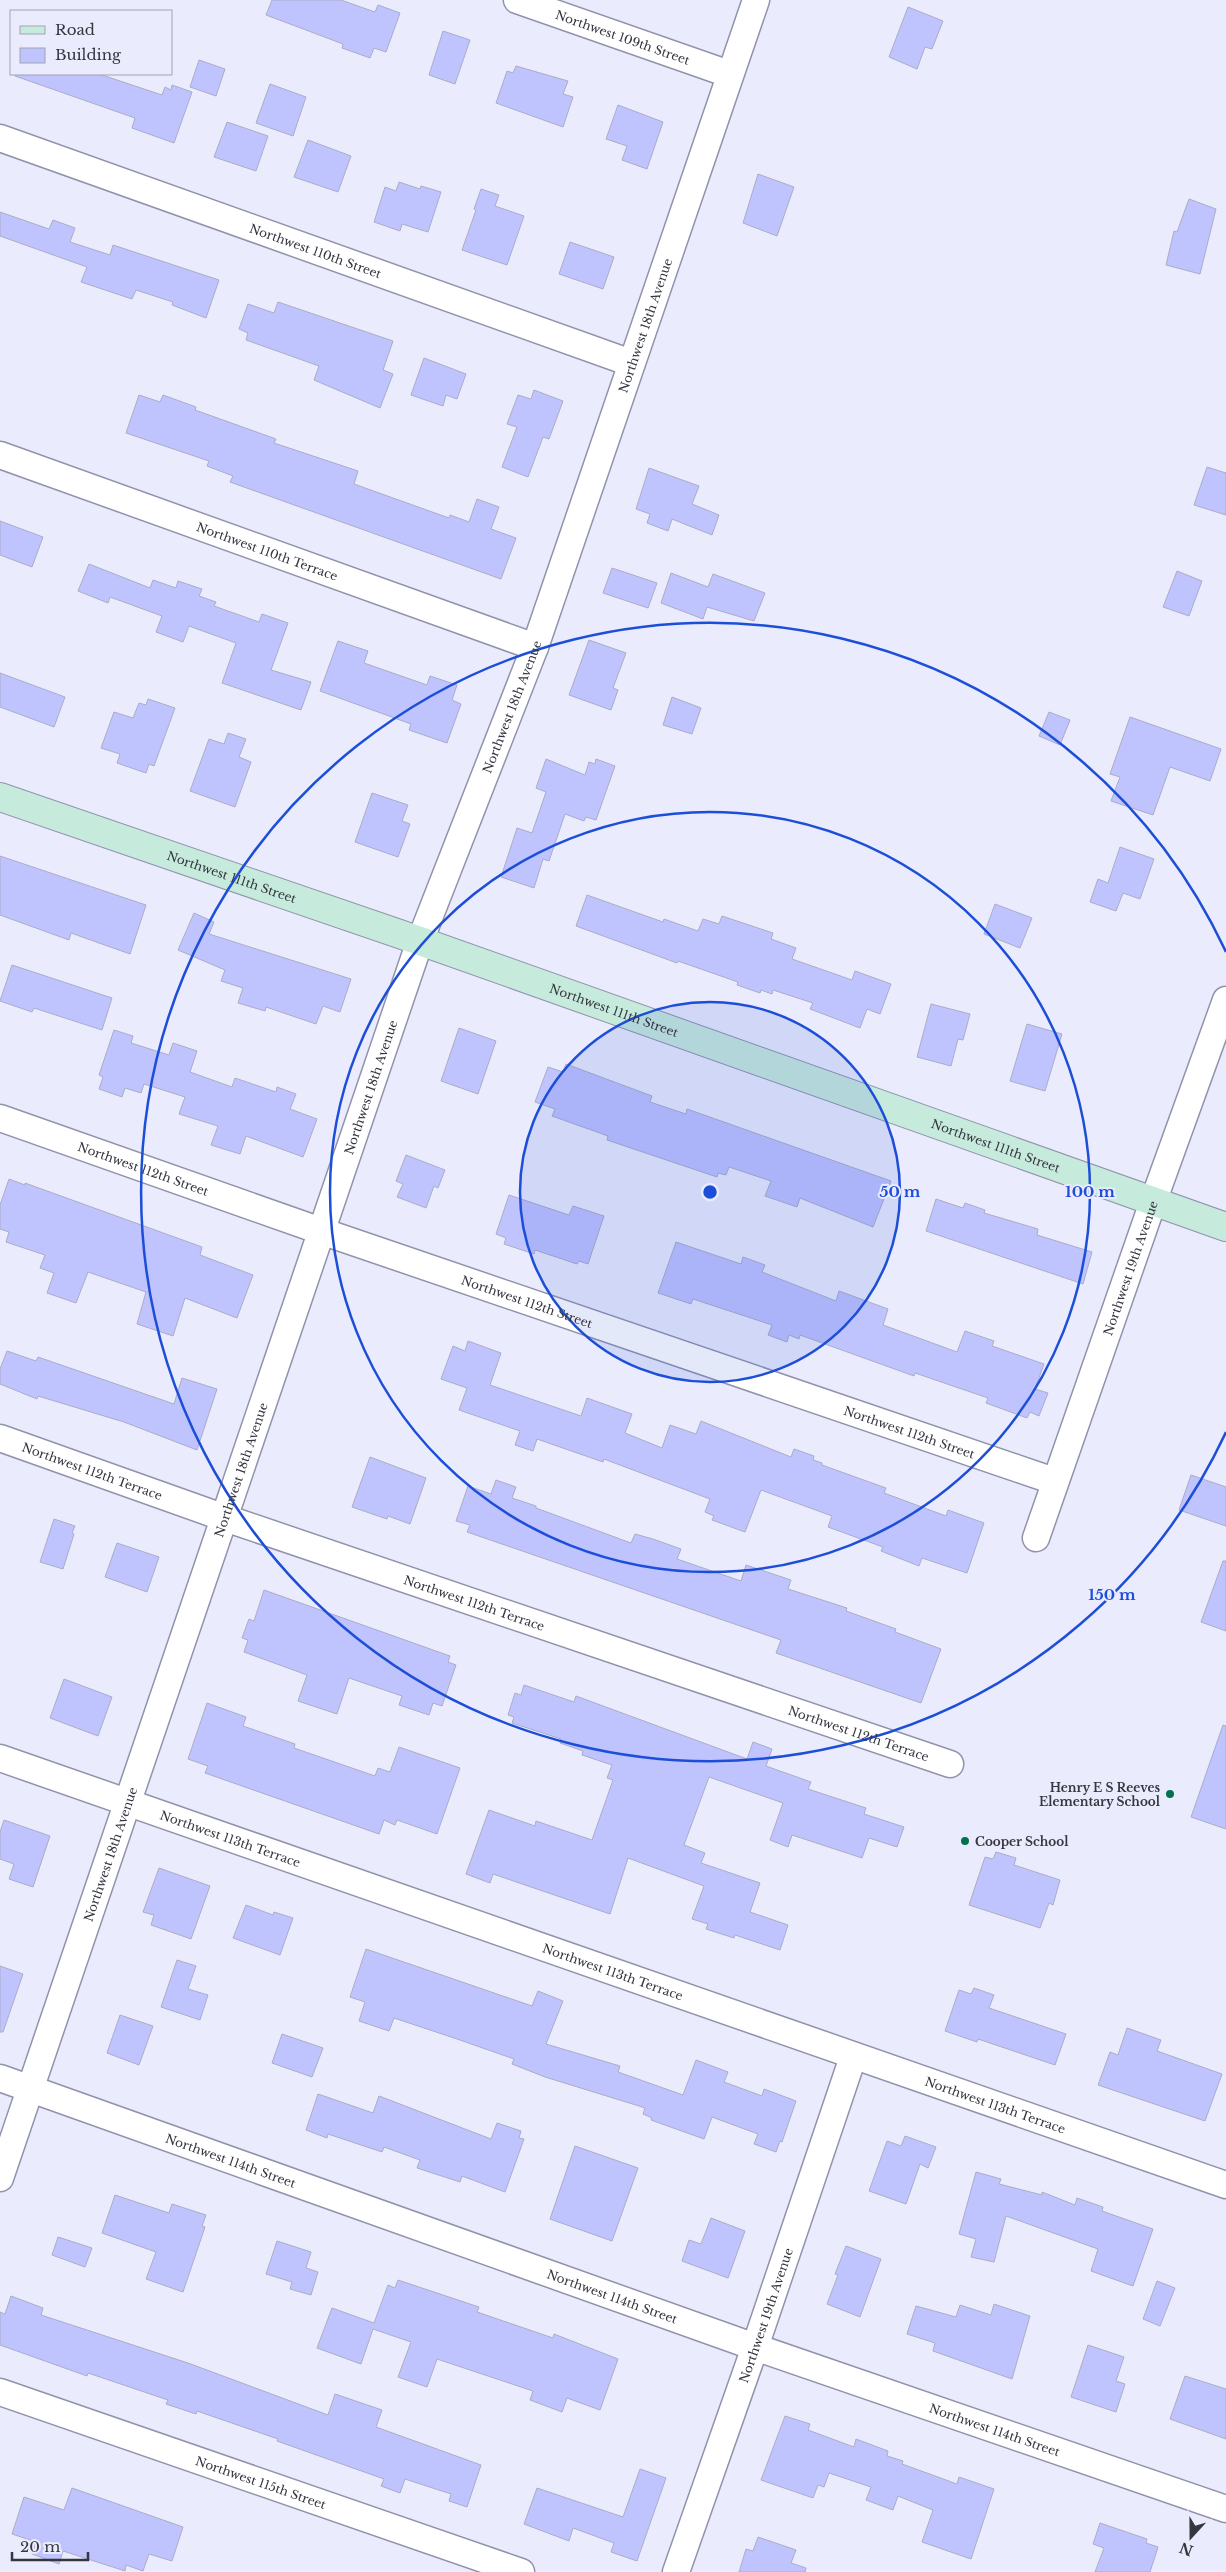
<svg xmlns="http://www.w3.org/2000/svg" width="1226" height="2572" font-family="'Libre Baskerville',serif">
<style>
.building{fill:#bfc3fe;stroke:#abadc7}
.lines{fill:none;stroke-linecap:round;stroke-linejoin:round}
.street-casing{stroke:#9193ac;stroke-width:29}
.secondary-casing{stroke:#9193ac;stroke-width:30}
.street{stroke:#fff;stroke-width:26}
.secondary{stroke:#c6eadb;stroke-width:28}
.ring{fill:none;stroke:#1d4ed8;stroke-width:2.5}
.poi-dot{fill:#00724c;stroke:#eaebfc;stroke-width:2}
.labels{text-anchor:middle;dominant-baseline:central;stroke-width:4;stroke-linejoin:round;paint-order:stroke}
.street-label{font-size:12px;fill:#353640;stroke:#eaebfc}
.poi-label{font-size:12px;font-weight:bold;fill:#353640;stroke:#eaebfc;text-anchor:end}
.centre{fill:#1d4ed8;stroke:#eaebfc;stroke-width:2.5}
.ring-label{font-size:15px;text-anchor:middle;font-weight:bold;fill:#1d4ed8;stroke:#eaebfc;stroke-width:4;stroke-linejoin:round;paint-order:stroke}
</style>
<rect width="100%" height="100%" fill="#eaebfc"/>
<g class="building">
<path d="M272,0H341L375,12L378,5L400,13L386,52L374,48L370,58L342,48L343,44L266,15Z"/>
<path d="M908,7L943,21L932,49L925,47L917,69L889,57Z"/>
<path d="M443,31L470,40L455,84L429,75Z"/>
<path d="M199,60L225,69L216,96L190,87Z"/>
<path d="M516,66L568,81L563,94L573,97L563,127L496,103L507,71L513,73Z"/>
<path d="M16,74H99L162,95L165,87L171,90L172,85L192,92L174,143L132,128L135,118L15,76Z"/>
<path d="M270,84L306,97L293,136L256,123Z"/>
<path d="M618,105L663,122L647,169L622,160L627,146L606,139Z"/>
<path d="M227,122L268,136L256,171L214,157Z"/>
<path d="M308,140L351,156L338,192L294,177Z"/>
<path d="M758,174L794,187L777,236L743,223Z"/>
<path d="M399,182L420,189L421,186L441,192L428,232L402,224L400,231L374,222L385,187L396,191Z"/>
<path d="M481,189L499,195L495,206L524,216L507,265L462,250L476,210L474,209Z"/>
<path d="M1189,199L1216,209L1200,274L1166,265L1174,231L1177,232Z"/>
<path d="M0,212L49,229L53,220L75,228L70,242L110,255L113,245L219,280L206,318L172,305L173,302L136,290L132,299L81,282L87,267L0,236Z"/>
<path d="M570,242L614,257L603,289L559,274Z"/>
<path d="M278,302L393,341L383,370L393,374L380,408L314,380L319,366L246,340L248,333L239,329L248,304L274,313Z"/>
<path d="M424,358L466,374L457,399L446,395L443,406L411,395Z"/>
<path d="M534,390L563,401L549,439L543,437L528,477L502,467L517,427L507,424L518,395L531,399Z"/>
<path d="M139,395L160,402L163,395L196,407L195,410L276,439L274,443L358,471L354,484L449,518L450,515L469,522L477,499L499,507L491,529L516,538L501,579L230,482L233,476L207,466L209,461L126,433Z"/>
<path d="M1207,467L1226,473V515L1194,505Z"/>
<path d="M649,468L699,486L692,504L719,515L712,535L672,519L668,531L647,523L650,514L636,509Z"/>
<path d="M0,521L43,537L32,567L0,555Z"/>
<path d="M89,564L150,588L153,580L176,588L178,581L202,589L199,596L216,602L214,606L259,622L262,614L288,623L271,670L311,682L301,710L222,683L236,643L189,626L183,642L156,632L162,616L110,597L108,603L78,591Z"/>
<path d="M612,568L657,583L648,608L603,593Z"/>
<path d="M1177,571L1202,581L1189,616L1163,607Z"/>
<path d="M671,573L708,587L713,574L765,593L754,621L707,607L703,619L661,603Z"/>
<path d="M589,640L626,653L613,688L618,690L611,710L569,695Z"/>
<path d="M338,641L368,651L364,663L427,685L430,676L457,685L452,700L461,704L447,743L409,730L411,724L320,691Z"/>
<path d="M0,673L65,697L54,727L0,707Z"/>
<path d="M672,697L701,708L692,734L663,725Z"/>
<path d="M148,699L175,708L154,766L149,764L146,773L117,763L120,754L101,748L114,712L133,718L139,703L146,705Z"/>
<path d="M1049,712L1070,720L1060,745L1039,736Z"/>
<path d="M1130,717L1221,749L1210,781L1170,767L1153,815L1111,801L1120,777L1110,774Z"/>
<path d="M228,733L246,739L239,757L251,762L235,807L190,791L209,739L224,744Z"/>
<path d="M546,759L585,775L589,762L595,764L596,759L615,766L596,820L586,817L584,821L565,814L549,861L543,859L534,888L501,877L517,828L532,833L546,792L536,788Z"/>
<path d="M372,793L408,805L402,821L410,824L398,857L355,842Z"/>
<path d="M1120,847L1154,859L1140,899L1123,893L1116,911L1090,902L1098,879L1108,883Z"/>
<path d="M0,856L146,905L130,954L71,933L69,940L0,915Z"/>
<path d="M587,895L663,922L664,919L698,931L703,919L719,924L722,916L773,933L771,939L796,948L792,959L852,980L855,971L891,984L880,1014L867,1009L860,1028L810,1009L813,1003L773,990L772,994L761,990L760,993L737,985L738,982L678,961L677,963L576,926Z"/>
<path d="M995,904L1032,918L1020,948L984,934Z"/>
<path d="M194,913L214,922L209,934L351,979L340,1012L323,1006L316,1024L266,1007L265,1011L238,1003L243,988L221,981L225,970L178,950Z"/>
<path d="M12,965L112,998L102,1030L34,1008L32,1012L0,1001Z"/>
<path d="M931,1004L970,1014L963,1040L958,1039L951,1066L917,1057Z"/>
<path d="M1027,1024L1062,1034L1045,1091L1010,1081Z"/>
<path d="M459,1028L496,1041L478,1094L441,1081Z"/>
<path d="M114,1030L133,1036L131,1043L169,1055L173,1043L197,1051L190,1072L232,1087L235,1078L276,1092L277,1087L296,1094L290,1109L317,1119L303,1157L246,1136L240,1154L211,1145L218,1126L179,1114L185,1097L144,1084L141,1093L125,1088L122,1097L99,1089L103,1077L99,1075Z"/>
<path d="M566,1064L652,1096L650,1102L686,1114L687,1109L891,1181L873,1227L800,1198L797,1207L765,1196L771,1181L729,1167L726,1175L718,1173L717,1177L607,1140L608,1136L552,1116L555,1109L535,1102L548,1067L563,1072Z"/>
<path d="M406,1155L445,1170L438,1188L434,1186L426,1208L397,1197L403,1184L396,1181Z"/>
<path d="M9,1179L25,1185V1183L202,1247L200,1255L253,1275L237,1318L185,1298L173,1336L137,1324L146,1292L88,1272L76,1303L47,1293L54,1273L40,1268L45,1255L6,1242L9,1232L0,1229V1205Z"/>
<path d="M509,1195L569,1215L573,1206L604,1216L588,1264L579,1261L577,1264L535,1250L534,1254L504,1244L506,1238L496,1234Z"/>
<path d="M936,1199L963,1208L965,1203L985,1210L984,1213L1038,1229L1037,1235L1092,1252L1083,1284L926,1231Z"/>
<path d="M676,1242L741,1264L743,1257L765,1265L762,1272L836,1301L839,1291L888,1309L883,1325L957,1352L965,1331L994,1341L992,1346L1044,1364L1035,1389L1048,1393L1039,1416L1030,1412L1027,1418L986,1403L988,1398L915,1373L914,1376L800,1335L799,1339L789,1335L787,1342L768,1335L772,1325L693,1299L691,1304L658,1293Z"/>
<path d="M468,1341L501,1353L490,1385L581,1416L587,1398L632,1414L625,1433L662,1448L670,1425L696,1434L701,1421L791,1457L794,1449L814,1456L813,1460L822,1463V1465L886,1488L884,1493L946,1516L948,1510L984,1523L967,1573L922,1558L919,1566L881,1551L883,1547L828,1527L832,1516L761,1490L745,1532L712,1520L714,1516L705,1512L710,1499L604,1459L603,1462L537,1439L533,1451L515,1445L520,1431L459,1410L467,1388L441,1379L453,1346L465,1351Z"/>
<path d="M7,1351L36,1361L38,1357L174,1404L182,1378L217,1389L197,1450L124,1422L38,1396L37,1399L0,1384V1369Z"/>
<path d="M370,1457L426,1478L410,1524L388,1516L387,1519L352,1507Z"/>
<path d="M1191,1475L1226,1487V1526L1179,1510Z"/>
<path d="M496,1480L516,1487L512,1498L536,1506V1508L631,1543L635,1534L653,1539L681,1549L677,1559L741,1581L746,1565L791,1580L788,1589L847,1608L846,1611L896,1629L895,1632L941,1649L921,1703L776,1653L781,1640L467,1532L470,1525L456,1521L468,1486L491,1494Z"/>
<path d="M54,1519L75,1526L72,1533L74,1534L63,1569L40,1562Z"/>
<path d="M117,1543L159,1557L147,1592L105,1577Z"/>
<path d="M1223,1561H1226V1631L1201,1622Z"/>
<path d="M264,1590L450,1656L448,1662L456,1665L442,1706L433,1703L429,1715L399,1705L402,1696L349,1678L337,1714L298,1701L307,1675L244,1652L248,1640L242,1638L249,1619L254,1621Z"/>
<path d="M64,1679L112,1697L98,1736L50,1718Z"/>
<path d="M524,1685L574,1702L576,1696L747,1759L753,1742L772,1749L766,1766L811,1782L808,1789L866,1808L864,1814L904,1827L897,1847L869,1838L862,1858L792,1835L788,1847L770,1840L783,1803L709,1777L684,1845L705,1853L701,1863L760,1883L750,1912L788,1925L780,1950L735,1935L734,1938L706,1929L708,1924L692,1919L704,1886L628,1858L610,1914L493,1874L490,1883L466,1874L489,1810L535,1826L536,1821L592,1840L613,1780L607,1778L612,1765L582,1755L583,1751L560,1743L561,1739L512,1723L514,1717L508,1715L515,1693L521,1695Z"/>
<path d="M207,1703L246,1717L243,1726L295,1744L294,1748L375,1776L378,1768L390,1772L399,1747L460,1768L437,1834L397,1820L395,1825L384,1820L379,1834L205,1773L208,1766L188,1759Z"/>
<path d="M1223,1725L1226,1726V1829L1191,1817Z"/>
<path d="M4,1820L50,1836L33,1887L9,1879L14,1864L0,1859V1832Z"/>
<path d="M996,1852L1016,1858L1014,1865L1060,1880L1053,1905L1049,1903L1040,1928L969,1905L985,1857L993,1859Z"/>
<path d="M159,1868L210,1886L191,1939L151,1925L154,1915L143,1912Z"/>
<path d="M246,1905L273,1915L274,1912L293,1918L280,1955L233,1938Z"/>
<path d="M366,1949L532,2006L538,1991L563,2001L546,2044L620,2066L618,2072L683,2095L696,2060L728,2072L724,2082L762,2096L764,2089L796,2101L782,2142L780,2141L776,2152L754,2144L758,2134L712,2117L704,2139L651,2120L652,2118L643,2114L645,2108L639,2106L545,2077L512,2064L514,2059L457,2039L394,2018L389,2031L359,2021L365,2002L350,1997Z"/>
<path d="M177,1960L196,1966L188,1989L208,1995L200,2020L161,2007Z"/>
<path d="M0,1966L23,1974L3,2032H0Z"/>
<path d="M974,1988L994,1995L989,2008L1066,2034L1055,2065L978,2039L977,2042L945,2031L959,1990L971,1994Z"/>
<path d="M120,2015L153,2026L139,2065L107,2053Z"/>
<path d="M1127,2028L1161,2040L1157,2051L1222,2074L1205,2121L1098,2085L1110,2052L1118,2055Z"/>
<path d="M282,2034L323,2048L312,2077L272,2063Z"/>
<path d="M318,2094L373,2113L379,2096L491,2139L497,2123L521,2131L519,2138L524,2139L505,2192L462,2176L460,2182L417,2168L420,2160L384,2147L382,2152L328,2134L327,2138L306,2130Z"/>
<path d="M905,2136L936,2147L928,2168L920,2164L906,2204L869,2191L887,2141L901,2146Z"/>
<path d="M575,2146L638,2168L612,2241L550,2219Z"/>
<path d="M976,2172L1001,2179L999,2184L1042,2195V2192L1075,2205L1077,2198L1103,2207L1102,2211L1153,2229L1133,2286L1091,2271L1098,2249L1006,2216L994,2262L971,2257L976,2239L959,2234Z"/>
<path d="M115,2195L169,2213L172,2204L206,2215L202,2226L205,2227L183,2292L146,2279L156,2252L102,2233Z"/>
<path d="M711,2218L745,2231L728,2278L682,2261L689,2240L701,2244Z"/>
<path d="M58,2237L92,2248L85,2267L52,2255Z"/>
<path d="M277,2241L311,2252L306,2268L318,2272L311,2295L290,2289L292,2282L266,2274Z"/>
<path d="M846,2246L881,2259L860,2317L827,2304L838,2275L835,2274Z"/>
<path d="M398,2280L479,2307L477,2312L553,2338L554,2334L618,2359L600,2410L567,2398L562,2412L530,2400L533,2391L437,2359L427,2387L398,2377L411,2342L373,2329L361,2364L317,2348L332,2308L374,2323L388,2285L395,2288Z"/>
<path d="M1157,2281L1175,2288L1160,2326L1143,2319Z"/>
<path d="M11,2296L43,2308L41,2315L188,2363L328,2415L335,2394L382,2410L376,2427L481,2465L467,2507L449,2501L451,2494L405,2479L400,2493L381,2486L384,2479L277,2441L278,2439L197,2411L196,2414L166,2404L168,2400L88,2373L87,2376L0,2345V2312L5,2314Z"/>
<path d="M994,2304L1030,2316L1012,2379L933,2351L935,2343L907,2334L916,2306L956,2317L960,2305L991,2315Z"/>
<path d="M1088,2345L1124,2357L1116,2381L1125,2384L1116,2412L1071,2397Z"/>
<path d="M1185,2376L1226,2389V2439L1170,2419Z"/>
<path d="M785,2416L810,2424L808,2430L854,2447L856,2439L888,2451L887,2456L903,2461L902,2464L957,2484L959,2477L994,2489L971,2559L922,2542L933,2510L898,2496L893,2510L866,2500L871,2487L829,2473L824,2487L818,2485L813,2498L761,2480Z"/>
<path d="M640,2469L666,2478L637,2561L611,2552L614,2543L573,2528L569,2541L524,2524L537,2488L623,2517Z"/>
<path d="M72,2488L183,2527L172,2561L149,2554L143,2571L126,2565L125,2571L63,2551L59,2564L32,2554L36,2542L12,2534L24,2497L64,2510Z"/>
<path d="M1100,2523L1147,2539L1146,2543L1158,2547L1150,2572H1095L1104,2548L1093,2544Z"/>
<path d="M758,2537L796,2550L791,2563L806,2568L805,2572H739L746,2549L753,2551Z"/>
</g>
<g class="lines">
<g class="street-casing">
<g id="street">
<path id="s1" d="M517,0L729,74"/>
<path id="s2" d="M0,138L631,363"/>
<path id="s3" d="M0,455L535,647"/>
<path id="s4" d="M0,1118L321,1231L1054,1481"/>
<path id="s5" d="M0,1438L225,1518L950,1764"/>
<path id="s6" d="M1036,1538L1153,1202L1226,1000"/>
<path id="s7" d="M0,1758L1226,2185"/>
<path id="s8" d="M0,2078L755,2347L1226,2509"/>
<path id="s9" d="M0,2178L420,941L535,647L756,0"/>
<path id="s10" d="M0,2392L521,2572"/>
<path id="s11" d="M676,2572L755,2347L853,2057"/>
</g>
</g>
<g class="secondary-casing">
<g id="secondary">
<path id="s12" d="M0,797L420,941L1226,1227"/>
</g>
</g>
<use href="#street" class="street"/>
<use href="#secondary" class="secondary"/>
</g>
<circle cx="710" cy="1192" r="190" fill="#1d4ed8" fill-opacity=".12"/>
<g class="ring">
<circle cx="710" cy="1192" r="190"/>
<circle cx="710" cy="1192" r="380"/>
<path d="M1226 1432A569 569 0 1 1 1226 952"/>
</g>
<g class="poi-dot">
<circle cx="1170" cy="1794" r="5"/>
<circle cx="965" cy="1841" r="5"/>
</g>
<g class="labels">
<g class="street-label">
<text stroke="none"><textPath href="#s1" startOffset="112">Northwest 109th Street</textPath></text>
<text stroke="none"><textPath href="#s2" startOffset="335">Northwest 110th Street</textPath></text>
<text stroke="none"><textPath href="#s9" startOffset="1962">Northwest 18th Avenue</textPath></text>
<text stroke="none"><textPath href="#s3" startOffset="284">Northwest 110th Terrace</textPath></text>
<text stroke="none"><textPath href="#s9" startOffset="1558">Northwest 18th Avenue</textPath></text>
<text stroke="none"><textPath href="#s12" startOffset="245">Northwest 111th Street</textPath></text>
<text stroke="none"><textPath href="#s12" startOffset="650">Northwest 111th Street</textPath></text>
<text stroke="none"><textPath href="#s9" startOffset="1152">Northwest 18th Avenue</textPath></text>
<text stroke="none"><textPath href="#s12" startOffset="1055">Northwest 111th Street</textPath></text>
<text stroke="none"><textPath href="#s4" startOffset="152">Northwest 112th Street</textPath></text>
<text stroke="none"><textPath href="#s6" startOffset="286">Northwest 19th Avenue</textPath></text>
<text stroke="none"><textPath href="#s4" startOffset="558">Northwest 112th Street</textPath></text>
<text stroke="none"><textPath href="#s4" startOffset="962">Northwest 112th Street</textPath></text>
<text stroke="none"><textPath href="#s9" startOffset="748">Northwest 18th Avenue</textPath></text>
<text stroke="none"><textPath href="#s5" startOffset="98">Northwest 112th Terrace</textPath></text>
<text stroke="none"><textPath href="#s5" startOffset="502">Northwest 112th Terrace</textPath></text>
<text stroke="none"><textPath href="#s5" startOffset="908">Northwest 112th Terrace</textPath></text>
<text stroke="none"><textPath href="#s7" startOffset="244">Northwest 113th Terrace</textPath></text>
<text stroke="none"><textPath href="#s9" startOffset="342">Northwest 18th Avenue</textPath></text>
<text stroke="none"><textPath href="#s7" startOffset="649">Northwest 113th Terrace</textPath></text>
<text stroke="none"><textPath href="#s7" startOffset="1054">Northwest 113th Terrace</textPath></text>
<text stroke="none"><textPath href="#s8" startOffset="245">Northwest 114th Street</textPath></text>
<text stroke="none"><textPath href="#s8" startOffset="650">Northwest 114th Street</textPath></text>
<text stroke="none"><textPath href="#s11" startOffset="272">Northwest 19th Avenue</textPath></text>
<text stroke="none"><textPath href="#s8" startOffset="1055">Northwest 114th Street</textPath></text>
<text stroke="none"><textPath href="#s10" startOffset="276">Northwest 115th Street</textPath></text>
</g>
<g class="poi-label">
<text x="1160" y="1787">Henry E S Reeves<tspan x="1160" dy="14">Elementary School</tspan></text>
<text x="975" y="1841" text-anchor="start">Cooper School</text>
</g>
</g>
<circle cx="710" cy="1192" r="8" class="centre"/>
<g class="ring-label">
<text x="900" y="1197">50 m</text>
<text x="1090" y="1197">100 m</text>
<text x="1112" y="1600">150 m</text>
</g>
<rect x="10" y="10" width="162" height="65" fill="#eaebfc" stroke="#a2a3b1"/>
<rect x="20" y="26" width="25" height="8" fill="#c6eadb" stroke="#a2a3b1"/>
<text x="55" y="35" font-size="15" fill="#353640">Road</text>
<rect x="20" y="48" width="25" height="15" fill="#bfc3fe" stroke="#a2a3b1"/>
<text x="55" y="60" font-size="15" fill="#353640">Building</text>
<g transform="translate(1191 2537) rotate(201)" stroke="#eaebfc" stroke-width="4" paint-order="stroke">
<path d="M0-4L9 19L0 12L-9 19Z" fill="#353640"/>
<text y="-8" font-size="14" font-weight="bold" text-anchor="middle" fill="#353640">N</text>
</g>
<path d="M12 2552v8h76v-8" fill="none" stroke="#353640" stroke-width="2.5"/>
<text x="20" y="2552" font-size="15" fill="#353640" stroke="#eaebfc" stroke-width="4" paint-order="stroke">20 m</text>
</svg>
